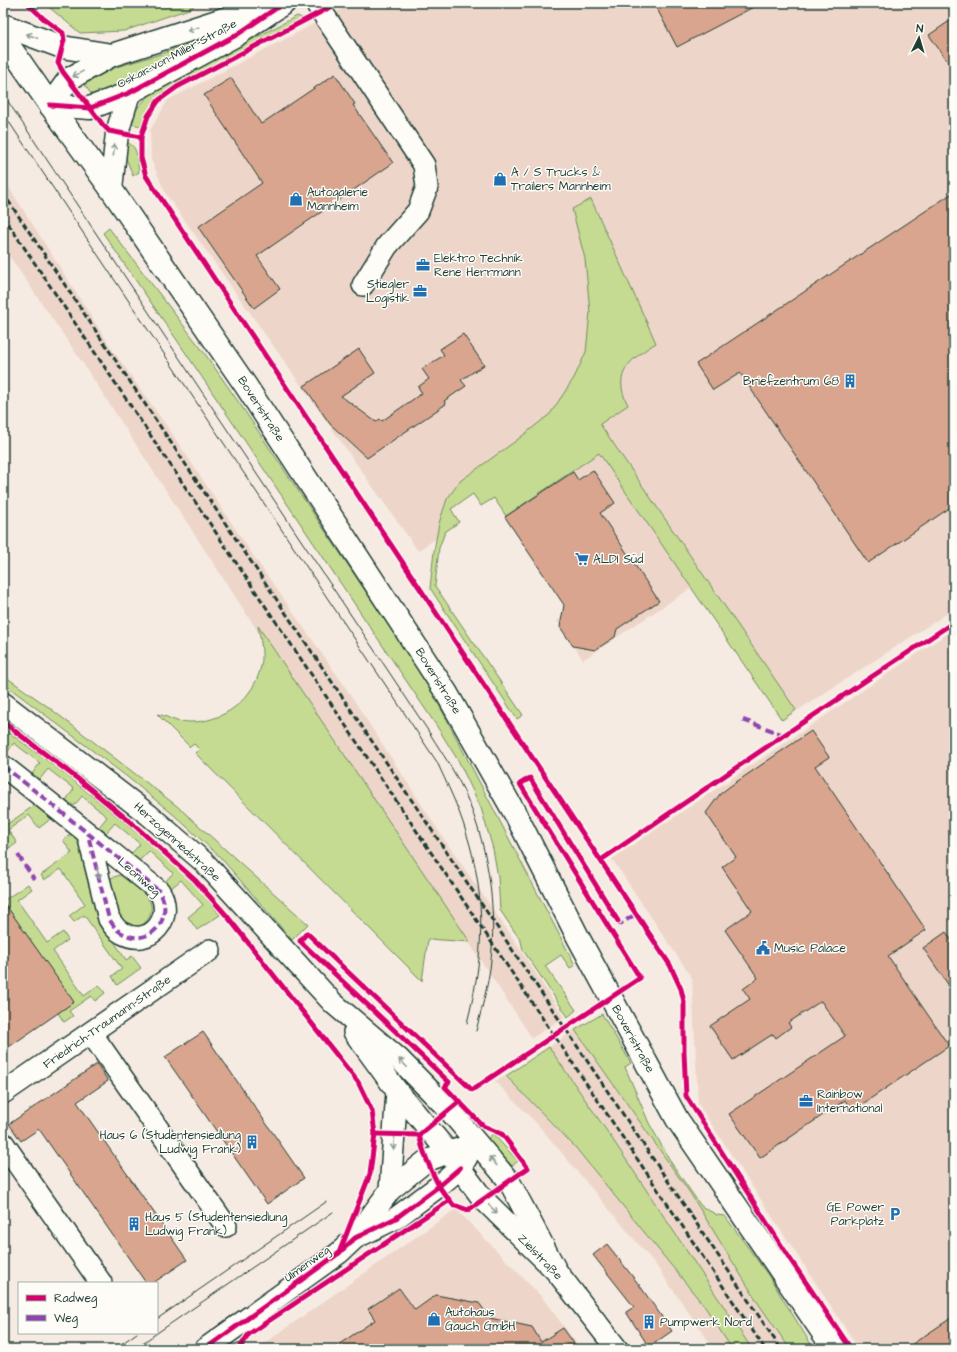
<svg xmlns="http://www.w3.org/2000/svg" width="957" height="1352" font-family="'Architects Daughter',sans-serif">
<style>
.built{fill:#edd6c9}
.green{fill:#c4db91;stroke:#728c62}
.building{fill:#d9a58e;stroke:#1f3d34}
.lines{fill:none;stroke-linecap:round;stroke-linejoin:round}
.minor-casing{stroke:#1f3d34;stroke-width:24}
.major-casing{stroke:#1f3d34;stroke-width:25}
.minor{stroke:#fdfcf7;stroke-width:21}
.major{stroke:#fdfcf7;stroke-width:22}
.tram{stroke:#1f3d34;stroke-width:1}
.rail{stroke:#1f3d34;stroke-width:3;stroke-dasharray:6 3;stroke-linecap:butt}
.quiet{stroke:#8e44ad;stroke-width:4;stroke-dasharray:8 4;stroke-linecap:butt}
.cycleway-casing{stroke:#fdfcf7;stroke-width:8}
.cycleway{stroke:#d6006c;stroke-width:5}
.oneway{stroke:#8e9c96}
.labels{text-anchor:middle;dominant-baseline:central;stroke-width:3;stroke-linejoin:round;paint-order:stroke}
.street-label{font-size:12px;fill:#1f3d34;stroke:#fdfcf7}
.poi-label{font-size:12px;fill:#1f3d34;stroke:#fdfcf7;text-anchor:start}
</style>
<rect width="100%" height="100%" fill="#f6ebe2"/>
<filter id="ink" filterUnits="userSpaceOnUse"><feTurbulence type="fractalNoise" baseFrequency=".025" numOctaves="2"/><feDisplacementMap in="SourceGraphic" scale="8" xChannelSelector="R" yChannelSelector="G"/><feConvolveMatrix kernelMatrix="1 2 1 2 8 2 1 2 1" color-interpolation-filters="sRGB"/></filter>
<g filter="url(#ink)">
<g class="built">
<path d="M354,3H954V609L783,720L694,586L583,660L557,621L569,612L494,499L481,506L473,494L451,509L460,522L418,551L166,194L151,160L150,130L168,100Z"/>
<path d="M3,178L112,349L171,432L255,558L344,685L444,839L511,935L564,1017L532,1038L446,908L266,644L82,362L3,247Z"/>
<path d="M954,629V1349H859L698,1104L692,978L612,859Z"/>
<path d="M575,1030L690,1193L760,1306L790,1349H752L613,1140L549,1047Z"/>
<path d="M506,1076L575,1147L705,1307L732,1349H714L655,1264L539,1126L495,1081Z"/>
<path d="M456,1209L541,1296L581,1349H256Z"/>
</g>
<g class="green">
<path d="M44,3H195L192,8L124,31L80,33Z"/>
<path d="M297,16L302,18L172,86C157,97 148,110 140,126L128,123L139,106L155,90Z"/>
<path d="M197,40L203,41L204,43L95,99L81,80L96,73L164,53Z"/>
<path d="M125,142C139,145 137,160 139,172L133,176L126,158Z"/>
<path d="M591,199L656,343C631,359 611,373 628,405L600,424L796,710L782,720L599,453L506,516L494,498L481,506L473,494L451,509L459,522L445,532L439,548L435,586L523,715L517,719L430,588L434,551L439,523L447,499L460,481L517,440L550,414L574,378L586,352L590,312L585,259L572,209Z"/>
<path d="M109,228L203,351L242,407L401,644L436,699L575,965L570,968L561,955L545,966L576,1010L568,1017L523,950L521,941L500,910L498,877L493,849L481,808L459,762L436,725L181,346L103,233Z"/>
<path d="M258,626L470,942L428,939L422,981L195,753L199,749L194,744L190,747L157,714C164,715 170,719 177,721C181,722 186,721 189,722C223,723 254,699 261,666C264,654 260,638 258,626Z"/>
<path d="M3,675L47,706L177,806L308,924L292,940L220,857L174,815L126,776L3,683Z"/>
<path d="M3,728L65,774L123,821L182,872L202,893L220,915L197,930L188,917L203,905L181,880L170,889L164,883L173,873L149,851L139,861L131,854L140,844L115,823L106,833L99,827L107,817L82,796L74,806L66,800L74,789L48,769L40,779L32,774L40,763L14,743L6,754L3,752V741L6,737L3,735Z"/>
<path d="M35,805L52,818L39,828L29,815L8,830L17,843L10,848L3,838V827Z"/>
<path d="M71,834L78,839L82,846L108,932L126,960L132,956L141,968L117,985L112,976L122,969L84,915L74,922L69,916L85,904L61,869L44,880L41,875L72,853L63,840Z"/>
<path d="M120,875C128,880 144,892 149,900C155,911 148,925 136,927C131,927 123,922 118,920L109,882L111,878Z"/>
<path d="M28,884L32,889L17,900L47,943L63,932L68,940L53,951L84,996L99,985L105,993L95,1001L91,996L69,1011L73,1016L64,1022L58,1013L73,1002L3,901Z"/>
<path d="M602,1014L631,1063L625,1067L649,1123L672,1164L701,1206L717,1215L725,1216L768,1275L814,1349H790L760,1306L690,1193L575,1030Z"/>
<path d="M549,1047L613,1140L752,1349H732L705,1307L575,1147L506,1076Z"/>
<path d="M493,1134L518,1161L512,1166L487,1139Z"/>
</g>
<g class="building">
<path d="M654,3H761L677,47Z"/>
<path d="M954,18V71L929,35Z"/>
<path d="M335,74L355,104L353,105L393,163L257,256L280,289L254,308L198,227L262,183L204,95L231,78L261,124Z"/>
<path d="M954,192V505L868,563L740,373L713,390L696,364Z"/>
<path d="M463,334L484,365L461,380L466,386L444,401L446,404L367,458L330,424L304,386L359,349L375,373L341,396L376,422L380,419L382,421L422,393L418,387L429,379L422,369L444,355L440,349Z"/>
<path d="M593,470L615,503L600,513L659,601L617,629L615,637L595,650L573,646L560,627L564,605L505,517L573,472L578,480Z"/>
<path d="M811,731L829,757L815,766L926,930L888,956L949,1046L852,1111L845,1100L760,1158L729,1114L845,1036L821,1001L788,1023L791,1027L776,1038L773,1034L733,1060L710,1026L750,999L743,989L758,978L725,930L752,911L722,867L736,857L706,813L720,794L729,787Z"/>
<path d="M3,901L74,1002L3,1051Z"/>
<path d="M946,932L954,944V993L923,948Z"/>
<path d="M203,1032L304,1178L267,1204L165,1057Z"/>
<path d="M97,1064L108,1081L77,1102L187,1260L153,1283H146L39,1129L21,1141L9,1124Z"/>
<path d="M607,1244L640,1286L672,1331L649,1347L626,1312L634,1307L593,1255Z"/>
<path d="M399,1288L415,1310L436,1295L479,1303L490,1318L532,1327L541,1342L563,1328L578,1349H332L375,1320L368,1309Z"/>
<path d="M954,1316V1349H905Z"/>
</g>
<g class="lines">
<g class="minor-casing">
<g id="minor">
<path d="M316,3L424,165L427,187L418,211L387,246L363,285"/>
<path d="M3,703L149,815L205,863L333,1003L399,1059L449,1110L509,1181L557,1272"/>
<path d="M3,766C56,807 107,849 159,891C176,917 150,949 122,933C116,930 113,925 109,919L88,835"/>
<path d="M354,1032L397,1091L448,1152L483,1199L557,1272L617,1349"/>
<path d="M91,1033L226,1226"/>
<path d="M3,1093L210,950"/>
<path d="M3,1143L101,1283"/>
<path d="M390,1190L397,1091"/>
<path d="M357,1237L396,1218L439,1186L460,1168L467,1157"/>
<path d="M205,1349L339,1253L355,1238L390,1190L426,1161L461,1148"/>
</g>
</g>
<g class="major-casing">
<g id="major">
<path d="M3,25L62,47L112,55"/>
<path d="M3,37L50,105L111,189L246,386L446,692L517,817L579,939L677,1119L834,1349"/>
<path d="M50,105L90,108L129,93L238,34L284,3"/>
<path d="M50,105L69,79L112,55L230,17L268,7"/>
<path d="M111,189L117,133L129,93"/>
</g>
</g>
<use href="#minor" class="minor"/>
<use href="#major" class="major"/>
<g class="tram">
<path d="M3,94L427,729C438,747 450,764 460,783C488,839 498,907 490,969C487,990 481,1011 476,1031"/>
<path d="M3,113L437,762C447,784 459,808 466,832C487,897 484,957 467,1023"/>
<path d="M157,1319L326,1202"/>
<path d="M157,1333L333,1212"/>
<path d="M114,1349L137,1333"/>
<path d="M134,1349L157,1333"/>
</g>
<g class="rail">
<path d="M3,193L781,1349"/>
<path d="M3,216L765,1349"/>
</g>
<g class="quiet">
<path d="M743,720L784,735"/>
<path d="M3,766C56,807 107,849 159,891C176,917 150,949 122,933C116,930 113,925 109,919L88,835"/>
<path d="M18,855L34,879"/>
<path d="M618,920L620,924L636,914"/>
</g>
<g class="cycleway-casing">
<g id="cycleway">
<path d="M27,3L44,19L63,33L64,40L58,63L63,72L103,125L109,131L141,137"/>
<path d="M338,3L177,87L159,100L148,116L141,137V158L146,176L670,965L681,989L684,1002V1052L686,1096L790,1259L851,1349"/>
<path d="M50,105L90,108L129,93L238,34L284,3"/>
<path d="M3,722L78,779L134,825L195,880L227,916L358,1082L372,1111L375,1134L370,1174L339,1253"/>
<path d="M601,860L784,735L954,622"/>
<path d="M375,1134L419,1135L460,1101"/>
<path d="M419,1135C423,1153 430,1169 439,1186C443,1193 449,1199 454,1206H457L468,1210L528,1168L502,1134L483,1126L445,1087L449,1082L300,941L307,933L472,1090L640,978L520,784L530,778L618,921"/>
<path d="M205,1349L339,1253L355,1238L396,1218L439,1186L460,1168"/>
<path d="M237,1349L241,1346L249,1334L450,1200"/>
</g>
</g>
<use href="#cycleway" class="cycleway"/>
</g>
<defs><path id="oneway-shaft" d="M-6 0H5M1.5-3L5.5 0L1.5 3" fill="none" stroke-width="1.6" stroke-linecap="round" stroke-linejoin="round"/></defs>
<g class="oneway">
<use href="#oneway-shaft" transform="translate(193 29) rotate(162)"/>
<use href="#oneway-shaft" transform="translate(32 36) rotate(-159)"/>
<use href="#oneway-shaft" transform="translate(78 74) rotate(151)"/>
<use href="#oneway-shaft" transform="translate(114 150) rotate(-83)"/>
<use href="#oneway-shaft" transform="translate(98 873) rotate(76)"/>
<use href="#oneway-shaft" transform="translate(403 1063) rotate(-135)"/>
<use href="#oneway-shaft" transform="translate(394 1144) rotate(95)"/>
<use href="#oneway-shaft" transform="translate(493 1161) rotate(-130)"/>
<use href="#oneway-shaft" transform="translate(493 1209) rotate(44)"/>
</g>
</g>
<defs>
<g id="shop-bare" transform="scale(1.08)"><path d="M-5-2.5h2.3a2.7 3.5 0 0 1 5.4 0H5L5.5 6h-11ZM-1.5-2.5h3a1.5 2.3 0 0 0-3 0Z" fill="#1f6fb2" stroke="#fdfcf7" stroke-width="2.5" paint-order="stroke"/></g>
<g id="office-bare" transform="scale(1.08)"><path d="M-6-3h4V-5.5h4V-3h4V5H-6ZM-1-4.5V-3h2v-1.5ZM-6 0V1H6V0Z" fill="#1f6fb2" stroke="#fdfcf7" stroke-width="2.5" paint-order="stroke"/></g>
<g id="building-bare" transform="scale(1.08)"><path d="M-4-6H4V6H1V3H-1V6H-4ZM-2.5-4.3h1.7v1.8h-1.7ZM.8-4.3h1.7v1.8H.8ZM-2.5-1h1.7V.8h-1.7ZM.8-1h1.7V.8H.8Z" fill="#1f6fb2" stroke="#fdfcf7" stroke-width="2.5" paint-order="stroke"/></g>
<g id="supermarket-bare" transform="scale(1.08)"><path d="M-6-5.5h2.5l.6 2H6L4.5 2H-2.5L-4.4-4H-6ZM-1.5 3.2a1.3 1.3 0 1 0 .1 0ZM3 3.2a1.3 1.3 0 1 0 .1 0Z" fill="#1f6fb2" stroke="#fdfcf7" stroke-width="2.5" paint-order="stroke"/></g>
<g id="civic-bare" transform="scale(1.08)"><path d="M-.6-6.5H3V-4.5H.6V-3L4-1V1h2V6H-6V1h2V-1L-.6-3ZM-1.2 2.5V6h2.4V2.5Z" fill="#1f6fb2" stroke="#fdfcf7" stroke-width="2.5" paint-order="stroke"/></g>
<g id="parking-bare" transform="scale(1.08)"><path d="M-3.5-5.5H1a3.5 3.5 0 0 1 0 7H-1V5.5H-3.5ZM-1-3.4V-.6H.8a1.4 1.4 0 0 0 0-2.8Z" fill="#1f6fb2" stroke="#fdfcf7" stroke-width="2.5" paint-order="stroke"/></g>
</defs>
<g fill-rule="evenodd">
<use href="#shop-bare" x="500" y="179"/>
<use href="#shop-bare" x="296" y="199"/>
<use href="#office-bare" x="423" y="265"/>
<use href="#office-bare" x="420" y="291"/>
<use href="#building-bare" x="850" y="381"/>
<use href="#supermarket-bare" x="582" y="559"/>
<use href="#civic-bare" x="763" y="948"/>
<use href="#office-bare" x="806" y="1101"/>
<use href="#building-bare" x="252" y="1142"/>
<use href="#parking-bare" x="895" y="1214"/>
<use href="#building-bare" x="134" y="1224"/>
<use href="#shop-bare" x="434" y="1319"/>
<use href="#building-bare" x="649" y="1322"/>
</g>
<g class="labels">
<g class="street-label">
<text transform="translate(177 54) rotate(-28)">Oskar-von-Miller-Straße</text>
<text transform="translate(261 409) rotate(57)">Boveristraße</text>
<text transform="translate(438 681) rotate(58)">Boveristraße</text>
<text transform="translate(177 842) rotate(42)">Herzogenriedstraße</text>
<text transform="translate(139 877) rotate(41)">Leoniweg</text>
<text transform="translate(107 1022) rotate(-35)">Friedrich-Traumann-Straße</text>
<text transform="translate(633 1039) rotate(61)">Boveristraße</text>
<text transform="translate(540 1257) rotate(46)">Zielstraße</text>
<text transform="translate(307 1264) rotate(-36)">Ulmenweg</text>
</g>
<g class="poi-label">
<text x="511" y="172">A / S Trucks &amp;<tspan x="511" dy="14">Trailers Mannheim</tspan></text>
<text x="307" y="192">Autogalerie<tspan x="307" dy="14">Mannheim</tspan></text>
<text x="434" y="258">Elektro Technik<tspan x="434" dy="14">Rene Herrmann</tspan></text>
<text x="409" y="284" text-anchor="end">Stiegler<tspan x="409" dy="14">Logistik</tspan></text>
<text x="839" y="381" text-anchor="end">Briefzentrum 68</text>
<text x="593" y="559">ALDI Süd</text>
<text x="774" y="948">Music Palace</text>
<text x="817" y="1094">Rainbow<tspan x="817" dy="14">International</tspan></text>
<text x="241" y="1135" text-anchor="end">Haus 6 (Studentensiedlung<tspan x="241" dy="14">Ludwig Frank)</tspan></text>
<text x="884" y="1207" text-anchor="end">GE Power<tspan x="884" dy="14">Parkplatz</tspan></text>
<text x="145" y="1217">Haus 5 (Studentensiedlung<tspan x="145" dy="14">Ludwig Frank)</tspan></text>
<text x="445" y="1312">Autohaus<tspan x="445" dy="14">Gauch GmbH</tspan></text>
<text x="660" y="1322">Pumpwerk Nord</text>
</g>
</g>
<rect width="957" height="1352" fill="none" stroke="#fdfcf7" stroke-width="16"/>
<rect x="8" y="8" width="941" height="1336" fill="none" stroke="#1f3d34" stroke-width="1.5" filter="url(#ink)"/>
<rect x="18" y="1282" width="140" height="52" fill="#fdfcf7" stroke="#a4b0a9"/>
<rect x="26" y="1295" width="20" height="6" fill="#d6006c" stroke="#a4b0a9"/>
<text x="54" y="1302" font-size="12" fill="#1f3d34">Radweg</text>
<rect x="26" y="1315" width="20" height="6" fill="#8e44ad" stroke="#a4b0a9"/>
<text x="54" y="1322" font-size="12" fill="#1f3d34">Weg</text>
<g transform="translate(919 38) rotate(5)" stroke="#fdfcf7" stroke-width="3" paint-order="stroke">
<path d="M0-3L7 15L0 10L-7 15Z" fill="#1f3d34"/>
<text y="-6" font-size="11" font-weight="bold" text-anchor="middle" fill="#1f3d34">N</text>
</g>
</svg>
